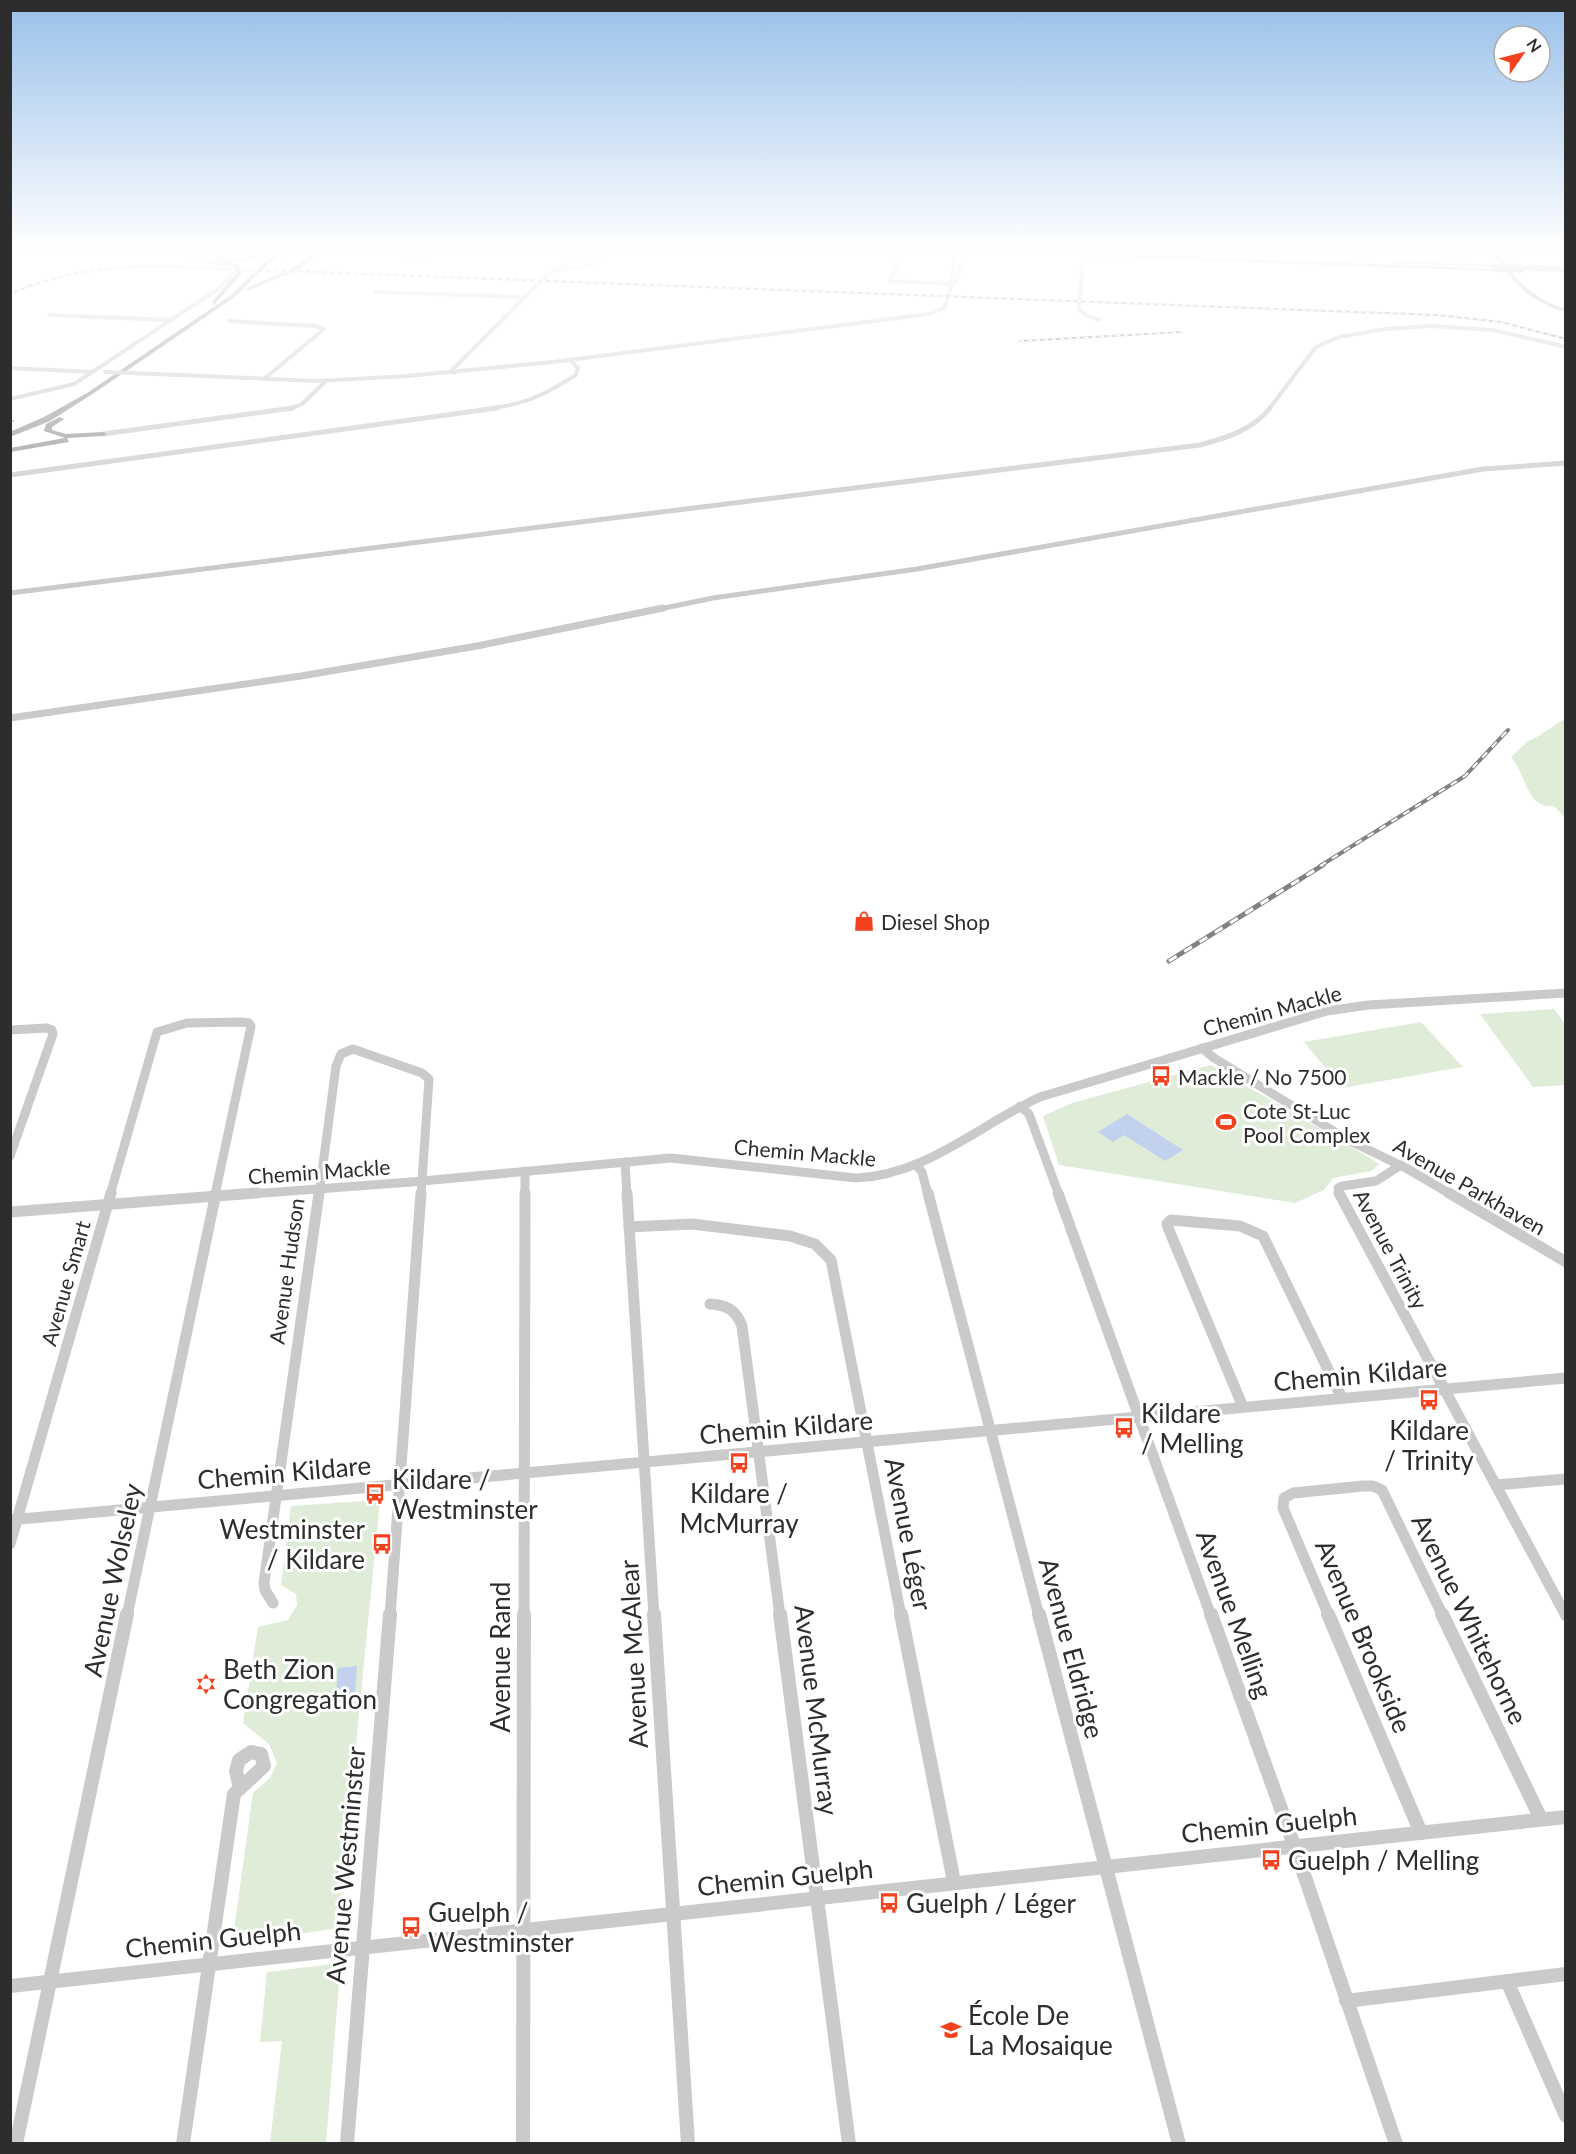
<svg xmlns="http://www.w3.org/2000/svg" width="1576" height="2154" font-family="Lato,sans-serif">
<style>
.green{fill:#deecd8}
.water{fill:#c2d2ee}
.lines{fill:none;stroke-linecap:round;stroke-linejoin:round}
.minor-far5{stroke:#cacaca;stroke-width:4}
.minor-far4{stroke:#cacaca;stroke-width:5}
.minor-far3{stroke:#cacaca;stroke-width:7}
.minor-far2{stroke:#cacaca;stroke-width:9}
.minor-far1{stroke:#cacaca;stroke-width:11}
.minor{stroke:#cacaca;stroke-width:14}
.major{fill:#a5a5a5;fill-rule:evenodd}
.highway{fill:#949494;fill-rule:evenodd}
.rail-far2-casing{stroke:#828282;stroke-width:2}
.rail-far1-casing{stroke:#828282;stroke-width:4}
.rail-casing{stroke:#828282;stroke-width:5}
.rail-far2{stroke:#fff;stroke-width:1.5;stroke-dasharray:4;stroke-linecap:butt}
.rail-far1{stroke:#fff;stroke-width:2;stroke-dasharray:7;stroke-linecap:butt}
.rail{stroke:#fff;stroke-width:3;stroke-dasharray:9;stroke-linecap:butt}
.minor-bridge{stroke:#cacaca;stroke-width:4}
.major-bridge{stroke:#a5a5a5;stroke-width:5}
.highway-bridge{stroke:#949494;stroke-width:6}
.labels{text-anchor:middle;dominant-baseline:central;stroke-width:6;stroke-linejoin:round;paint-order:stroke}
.poi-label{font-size:21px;fill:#2d2d2d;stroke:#fff;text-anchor:start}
.street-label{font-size:21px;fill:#2d2d2d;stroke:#fff}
.near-street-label{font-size:26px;fill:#2d2d2d;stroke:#fff}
.near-poi-label{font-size:26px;fill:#2d2d2d;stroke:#fff;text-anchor:start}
</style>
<rect width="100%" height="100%" fill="#fff"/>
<g class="green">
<path d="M1565,719V818L1554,806C1527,810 1526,774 1511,757L1528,741C1535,740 1555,724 1565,719Z"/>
<path d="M1554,1009L1565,1024V1085L1533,1087L1480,1014Z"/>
<path d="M1421,1022L1463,1067L1342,1088L1304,1042Z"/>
<path d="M1211,1065L1380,1164L1371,1171L1333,1178L1324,1190L1295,1203L1059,1165L1043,1116L1072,1103Z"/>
<path d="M380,1500L338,1928L232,1944L253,1793L270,1778L277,1763L269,1744L243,1723L258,1627L288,1620L297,1605L296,1594L281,1585L291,1506Z"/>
<path d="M334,1964L340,1971L326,2143H270L282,2041L260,2042L267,1972Z"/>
</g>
<g class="water">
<path d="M1127,1114L1183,1150L1165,1161L1124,1135L1113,1142L1098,1132Z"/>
<path d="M357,1666L355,1692L336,1694L338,1668Z"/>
</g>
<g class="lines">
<g class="minor-far5">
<path d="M903,252L890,281L952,284"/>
<path d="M422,254L423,259L417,262L409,261L425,252"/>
<path d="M1083,256L1079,309L1086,315L1099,320"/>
<path d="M557,270L592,266L607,252"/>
<path d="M952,284L957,279L965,255L970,252"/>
<path d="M952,284L955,252"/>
<path d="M375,292L525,297"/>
<path d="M49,315L171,320"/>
<path d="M229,321L315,326L324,329L264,379"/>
<path d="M10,368L91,372"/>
<path d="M131,373L318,381L407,376L553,362L929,314L944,308L952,284"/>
<path d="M454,373L453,369L549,273L586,252"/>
<path d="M10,399L74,384L218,289L229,279L232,270L228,266L191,257L185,252"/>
<path d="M290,409L302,404L326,381"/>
<path d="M486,409C526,404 542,396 576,375L578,368L570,360"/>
<path d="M1269,409L1316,347L1339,337L1385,329L1431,326L1493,330L1566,347"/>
</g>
<g class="minor-far4">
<path d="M103,434L293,408"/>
<path d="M10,475L497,408"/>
<path d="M10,593L1200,445C1226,438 1253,430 1270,408"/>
<path d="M655,610L713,598L917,569L1483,469L1566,463"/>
</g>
<path class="minor-far3" d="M10,718L301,676L477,646L663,608"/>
<g class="minor-far2">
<path d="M10,1030L47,1028L52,1030L53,1034L10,1156"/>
<path d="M1202,1048L1214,1058L1350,1141L1406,1168L1452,1195"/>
<path d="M1020,1106L1029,1114L1059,1195"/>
<path d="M625,1162L627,1195"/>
<path d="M916,1165L922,1172L928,1195"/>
<path d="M110,1195L157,1032L187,1023L241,1022L249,1023L251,1026L215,1195"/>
<path d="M237,1195L411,1182L671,1158L856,1178C926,1175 979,1125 1040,1097L1327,1011L1368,1005L1566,993"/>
<path d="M319,1195L336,1066L341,1054L353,1049L422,1073L429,1079L421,1195"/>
<path d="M525,1195V1171"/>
<path d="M1340,1195L1338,1188L1342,1186L1376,1181L1401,1165"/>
</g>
<g class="minor-far1">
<path d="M627,1193L654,1616"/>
<path d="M928,1193L1039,1616"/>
<path d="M1058,1193L1211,1616"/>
<path d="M1339,1193L1566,1616"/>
<path d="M1449,1193L1566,1262"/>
<path d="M10,1212L257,1193"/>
<path d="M629,1227L692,1224L790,1236L815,1244L831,1260L901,1616"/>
<path d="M710,1304C727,1305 736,1310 742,1326L780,1616"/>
<path d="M1243,1407L1169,1230L1167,1224L1171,1220L1240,1226L1263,1236L1342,1398"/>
<path d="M1496,1485L1566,1479"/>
<path d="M10,1520L1566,1378"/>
<path d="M10,1544L111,1193"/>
<path d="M273,1603L265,1590L264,1583L319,1193"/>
<path d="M127,1616L216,1193"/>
<path d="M390,1616L421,1193"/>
<path d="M524,1616L525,1193"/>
<path d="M1329,1616L1283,1508L1284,1498L1293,1493L1363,1486H1373L1382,1490L1443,1616"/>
</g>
<g class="minor">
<path d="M654,1614L688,2144"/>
<path d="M780,1614L849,2144"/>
<path d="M901,1614L954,1882"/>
<path d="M1039,1614L1179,2144"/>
<path d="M1211,1614L1294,1845L1396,2144"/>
<path d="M1328,1614L1421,1833"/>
<path d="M1442,1614L1541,1819"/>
<path d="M1507,1981L1566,2116"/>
<path d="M10,1986L1566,1817"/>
<path d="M1346,2001L1566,1974"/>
<path d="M16,2144L127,1614"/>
<path d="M183,2144L234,1794L264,1766L261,1754L251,1752L239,1760L236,1771L239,1784"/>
<path d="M347,2144L390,1614"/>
<path d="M523,2144L524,1614"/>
</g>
<g class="major">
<path d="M973,252H1017L1403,267L1401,268Z"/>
<path d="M1491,252H1496C1515,278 1533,300 1566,309V312C1528,302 1513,282 1491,252Z"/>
<path d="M1394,261L1495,265L1497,266L1495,267L1392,263Z"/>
<path d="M1519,265L1566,266V269L1517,267Z"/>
</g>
<g class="highway">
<path d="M220,252H226L220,258C236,263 254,252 271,252L251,261L230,262L239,265L243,272L214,305L212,302L237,272L235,267L214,259Z"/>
<path d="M279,252H286L265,267L235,297L91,395L50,421L10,437V432L44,417L87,393L231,295L261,265Z"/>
<path d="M316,252H322C303,272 274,278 250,290L245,289L293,268Z"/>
<path d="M1015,252H1065L1500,269L1497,271Z"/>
<path d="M1519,267L1566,268V272L1521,270Z"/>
<path d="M60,417L64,419L52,427V430L66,434L103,432L107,434L103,436L67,438L69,442L10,452V448L65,438L44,431L46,424Z"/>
</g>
<g class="rail-far2-casing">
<g id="rail-far2">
<path d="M10,294C56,273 103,267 153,266L1437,315L1501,322L1566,339"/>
<path d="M1020,341L1182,332"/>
<path d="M10,421H13"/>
</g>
</g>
<g class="rail-far1-casing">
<path id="rail-far1" d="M1320,866L1465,776L1508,730"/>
</g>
<g class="rail-casing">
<path id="rail" d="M1169,961L1323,865"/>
</g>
<use href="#rail-far2" class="rail-far2"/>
<use href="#rail-far1" class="rail-far1"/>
<use href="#rail" class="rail"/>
<path class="minor-bridge" d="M105,372L131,373"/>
<path class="major-bridge" d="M1495,266H1519"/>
<path class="highway-bridge" d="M1497,269L1522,270"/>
</g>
<linearGradient id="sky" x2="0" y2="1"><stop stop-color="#99c0ea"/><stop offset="0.45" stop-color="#fff"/><stop offset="1" stop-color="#fff" stop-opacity="0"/></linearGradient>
<rect width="1576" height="554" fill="url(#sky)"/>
<defs>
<g id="shop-bare" transform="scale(1.62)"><path d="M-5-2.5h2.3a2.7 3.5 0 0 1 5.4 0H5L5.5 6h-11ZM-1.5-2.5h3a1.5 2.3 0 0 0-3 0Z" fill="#f4421e" stroke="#fff" stroke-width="2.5" paint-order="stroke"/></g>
<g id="bus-bare" transform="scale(1.62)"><path d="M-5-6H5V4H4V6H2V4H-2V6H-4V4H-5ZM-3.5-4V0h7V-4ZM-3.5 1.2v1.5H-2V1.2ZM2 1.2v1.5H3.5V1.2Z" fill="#f4421e" stroke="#fff" stroke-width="2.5" paint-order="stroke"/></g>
<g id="stadium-bare" transform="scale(1.62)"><path d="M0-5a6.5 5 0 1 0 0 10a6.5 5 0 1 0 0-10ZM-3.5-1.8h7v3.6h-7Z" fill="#f4421e" stroke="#fff" stroke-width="2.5" paint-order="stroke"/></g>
<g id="synagogue-bare" transform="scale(1.62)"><path d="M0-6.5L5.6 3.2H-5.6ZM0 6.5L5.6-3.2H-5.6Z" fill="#f4421e" stroke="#fff" stroke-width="2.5" paint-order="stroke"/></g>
<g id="school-bare" transform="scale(1.62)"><path d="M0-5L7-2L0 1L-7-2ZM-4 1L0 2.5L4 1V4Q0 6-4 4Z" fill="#f4421e" stroke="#fff" stroke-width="2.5" paint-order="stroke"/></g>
</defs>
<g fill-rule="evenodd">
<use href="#shop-bare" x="864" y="921"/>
<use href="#bus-bare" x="1161" y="1076"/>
<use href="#stadium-bare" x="1226" y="1122"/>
<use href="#bus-bare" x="1429" y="1400"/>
<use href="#bus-bare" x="1124" y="1428"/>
<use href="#bus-bare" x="739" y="1463"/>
<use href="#bus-bare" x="375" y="1494"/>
<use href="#bus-bare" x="382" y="1544"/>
<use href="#synagogue-bare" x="206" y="1684"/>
<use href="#bus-bare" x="1271" y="1860"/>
<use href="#bus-bare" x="889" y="1903"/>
<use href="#bus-bare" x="411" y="1927"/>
<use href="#school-bare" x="951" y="2030"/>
</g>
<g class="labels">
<g class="poi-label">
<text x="881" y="921">Diesel Shop</text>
<text x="1178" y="1076">Mackle / No 7500</text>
<text x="1243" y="1110">Cote St-Luc<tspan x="1243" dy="24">Pool Complex</tspan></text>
</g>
<g class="street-label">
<text transform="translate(1272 1010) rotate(-15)">Chemin Mackle</text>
<text transform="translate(805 1152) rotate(5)">Chemin Mackle</text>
<text transform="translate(319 1171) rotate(-4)">Chemin Mackle</text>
<text transform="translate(1470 1186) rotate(30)">Avenue Parkhaven</text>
<text transform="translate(1391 1249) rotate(62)">Avenue Trinity</text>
<text transform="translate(286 1271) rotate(-82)">Avenue Hudson</text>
<text transform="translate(65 1283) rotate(-74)">Avenue Smart</text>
</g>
<g class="near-street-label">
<text transform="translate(1360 1374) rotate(-5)">Chemin Kildare</text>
<text transform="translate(786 1427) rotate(-5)">Chemin Kildare</text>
<text transform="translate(284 1472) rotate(-5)">Chemin Kildare</text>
<text transform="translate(909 1534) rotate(79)">Avenue Léger</text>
<text transform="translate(112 1580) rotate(-78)">Avenue Wolseley</text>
<text transform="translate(1235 1614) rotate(70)">Avenue Melling</text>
<text transform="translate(1470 1619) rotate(64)">Avenue Whitehorne</text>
<text transform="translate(1364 1636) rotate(67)">Avenue Brookside</text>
<text transform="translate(1072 1648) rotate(75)">Avenue Eldridge</text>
<text transform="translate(633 1654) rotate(-93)">Avenue McAlear</text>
<text transform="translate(500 1657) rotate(-90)">Avenue Rand</text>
<text transform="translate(817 1710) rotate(83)">Avenue McMurray</text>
<text transform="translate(1269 1824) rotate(-6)">Chemin Guelph</text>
<text transform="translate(345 1865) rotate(-85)">Avenue Westminster</text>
<text transform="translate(785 1877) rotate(-6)">Chemin Guelph</text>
<text transform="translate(213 1939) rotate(-6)">Chemin Guelph</text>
</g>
<g class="near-poi-label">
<text x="1141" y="1413">Kildare<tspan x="1141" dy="30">/ Melling</tspan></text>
<text x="1429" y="1430" text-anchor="middle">Kildare<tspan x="1429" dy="30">/ Trinity</tspan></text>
<text x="392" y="1479">Kildare /<tspan x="392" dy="30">Westminster</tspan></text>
<text x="739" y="1493" text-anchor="middle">Kildare /<tspan x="739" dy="30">McMurray</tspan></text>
<text x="365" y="1529" text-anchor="end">Westminster<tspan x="365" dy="30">/ Kildare</tspan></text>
<text x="223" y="1669">Beth Zion<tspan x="223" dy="30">Congregation</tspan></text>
<text x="1288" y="1860">Guelph / Melling</text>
<text x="906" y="1903">Guelph / Léger</text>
<text x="428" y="1912">Guelph /<tspan x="428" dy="30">Westminster</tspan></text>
<text x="968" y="2015">École De<tspan x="968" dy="30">La Mosaique</tspan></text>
</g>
</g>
<rect width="1576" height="2154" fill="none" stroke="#2d2d2d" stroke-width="24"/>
<g transform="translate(1522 54) rotate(55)"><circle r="28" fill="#ffffff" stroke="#ababab" stroke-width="1.5"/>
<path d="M0-4.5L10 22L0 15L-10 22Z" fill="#f4421e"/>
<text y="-9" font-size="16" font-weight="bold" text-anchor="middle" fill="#2d2d2d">N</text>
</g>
</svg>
